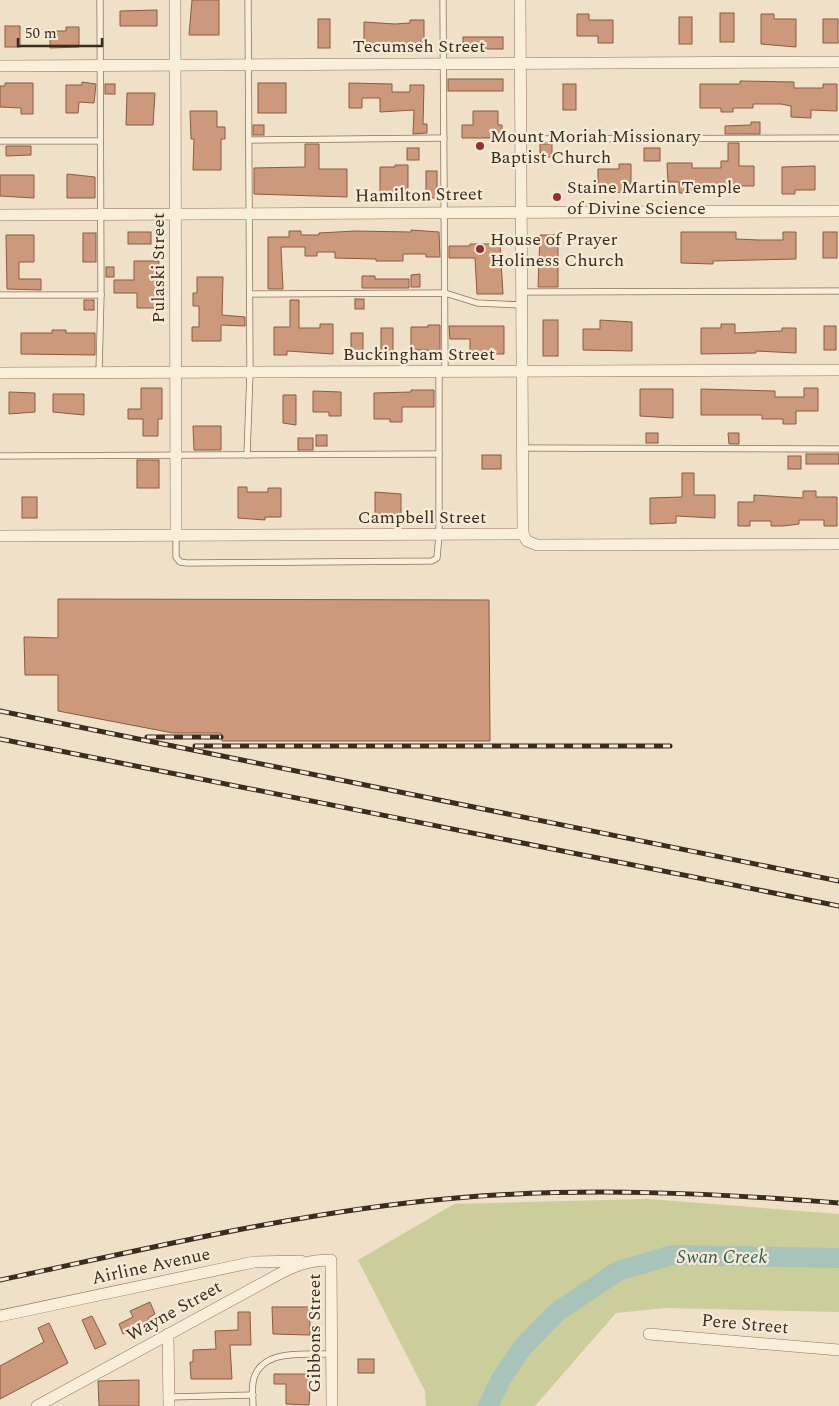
<svg xmlns="http://www.w3.org/2000/svg" width="839" height="1406" font-family="Spectral,serif">
<style>
.green{fill:#cbcd9a}
.lines{fill:none;stroke-linecap:round;stroke-linejoin:round}
.river{stroke:#a8c3b9;stroke-width:20}
.building{fill:#cd997c;stroke:#8a5a41}
.lane-casing{stroke:#8b725c;stroke-width:7}
.street-casing{stroke:#8b725c;stroke-width:12}
.lane{stroke:#f9eeda;stroke-width:5.5}
.street{stroke:#f9eeda;stroke-width:11}
.rail-casing{stroke:#3b2b20;stroke-width:5}
.rail{stroke:#f6ebd6;stroke-width:3;stroke-dasharray:9;stroke-linecap:butt}
.poi-dot{fill:#9a2b33;stroke:#f6ebd6;stroke-width:2}
.labels{text-anchor:middle;dominant-baseline:central;stroke-width:4.5;stroke-linejoin:round;paint-order:stroke}
.street-label{font-size:18px;fill:#3b2b20;stroke:#f6ebd6}
.poi-label{font-size:18px;fill:#3b2b20;stroke:#f6ebd6;text-anchor:start}
.water-label{font-size:19px;font-style:italic;fill:#2f5b55;stroke:#f6ebd6}
</style>
<rect width="100%" height="100%" fill="#efe0c7"/>
<path class="green" d="M648,1199L839,1214V1312L665,1308L616,1313L535,1406H426L425,1391L358,1260L454,1204Z"/>
<g class="lines">
<path class="river" d="M488,1406L501,1379L522,1348L557,1312L618,1271L672,1255L839,1258"/>
</g>
<g class="building">
<path d="M192,0H219V35H189Z"/>
<path d="M157,10V26H120V11Z"/>
<rect x="720" y="13" width="14" height="29"/>
<path d="M577,14H589V20H613V43H598V36H577Z"/>
<path d="M761,14H774V19H796V47L761,44Z"/>
<rect x="679" y="17" width="13" height="27"/>
<rect x="318" y="19" width="12" height="29"/>
<rect x="823" y="19" width="15" height="24"/>
<path d="M410,20H424V45L364,48V22L395,24L410,23Z"/>
<rect x="5" y="26" width="15" height="21"/>
<path d="M66,27H79V47L50,48V31H66Z"/>
<rect x="463" y="37" width="40" height="12"/>
<rect x="448" y="79" width="55" height="12"/>
<path d="M740,81L794,82V88H823V84H837V111L811,110V118L791,117V106L781,104H753V108H733V112H721V108H700V84H740Z"/>
<path d="M82,82L96,84L94,103L79,102L78,113H66V85H82Z"/>
<path d="M5,83H33V114H21V108L0,107V86H5Z"/>
<rect x="258" y="83" width="28" height="30"/>
<path d="M349,83L392,84V92H410V85H424L423,124H427V133L413,134L414,110L380,112V98H362V108H349Z"/>
<rect x="105" y="84" width="10" height="10"/>
<rect x="563" y="84" width="13" height="26"/>
<path d="M127,93H155L153,125H126Z"/>
<path d="M190,111H217V127H225V139H221V170H193L194,139H191Z"/>
<path d="M473,111H498V125H502V138H462V125H473Z"/>
<path d="M751,122H760V134H725V126L751,125Z"/>
<rect x="253" y="125" width="11" height="10"/>
<path d="M728,143H739V166H754V186H733V192H721V189H693V193H679V182H668L667,163H692V168H721V161H728Z"/>
<path d="M305,144H319V169H347V197L254,194V168L305,167Z"/>
<rect x="540" y="144" width="12" height="13"/>
<path d="M6,146H31V155L6,156Z"/>
<rect x="407" y="148" width="12" height="12"/>
<rect x="644" y="148" width="16" height="13"/>
<path d="M619,164H631V192L598,193V169H619Z"/>
<path d="M395,165H408V194L380,197V167H395Z"/>
<path d="M815,166V190H795V194H782V167Z"/>
<rect x="426" y="171" width="11" height="27"/>
<path d="M67,174L95,177V198H67Z"/>
<path d="M0,175H34V198L0,196Z"/>
<path d="M411,230L439,232L440,257H426V254H403V261H376V259L335,258V252H317V256H305V247H281L283,289H268V237H289V231H301V235H319V233L355,231L411,232Z"/>
<rect x="128" y="232" width="23" height="12"/>
<path d="M681,232H736V239L759,240H783V232H796V259L713,261V264L681,263Z"/>
<rect x="823" y="232" width="14" height="26"/>
<rect x="83" y="233" width="13" height="29"/>
<path d="M6,235H34V262H19V279H41V290L7,289Z"/>
<path d="M540,235H558V287H538Z"/>
<path d="M470,244H500L503,294H477L475,258H449V246H470Z"/>
<path d="M134,261H159L156,308H137V293H114V280H134Z"/>
<rect x="106" y="267" width="8" height="10"/>
<path d="M420,274V287H411V275Z"/>
<path d="M362,276H375V279H409V288H362Z"/>
<path d="M197,277H223L222,315L245,317V326L221,325V341H192V327H199V306H193V293H197Z"/>
<rect x="355" y="299" width="9" height="10"/>
<rect x="84" y="300" width="10" height="10"/>
<path d="M290,300H299V328H320V324H333V354L287,351V355H274V327H290Z"/>
<rect x="543" y="320" width="15" height="36"/>
<path d="M600,320L632,322V351L583,350V329H600Z"/>
<path d="M721,324H735V333L782,331V328H796V353L756,351V353L701,354V328H721Z"/>
<path d="M428,325H440V354H428V350H411V327H428Z"/>
<path d="M449,326H504V354H470V339H450Z"/>
<rect x="824" y="326" width="12" height="24"/>
<rect x="381" y="328" width="12" height="26"/>
<path d="M52,330H66V333H95V355L21,354V333H52Z"/>
<rect x="351" y="333" width="12" height="21"/>
<path d="M141,388H162V419H158V436H143V419H128V409H141Z"/>
<path d="M804,388H818V411H796V424H783V419H762V415H701V389L775,391V397H804Z"/>
<path d="M640,389H673V418L640,416Z"/>
<path d="M411,390H434V407H402V422H390V419H374V393L411,392Z"/>
<path d="M313,391L341,392V416H329V412H313Z"/>
<path d="M9,392L35,393V412L9,414Z"/>
<path d="M53,394H84V415L53,412Z"/>
<path d="M283,395H296V425L283,423Z"/>
<path d="M193,426H221V450H194Z"/>
<rect x="646" y="433" width="12" height="10"/>
<path d="M728,433H739V444H729Z"/>
<rect x="316" y="435" width="11" height="11"/>
<rect x="298" y="438" width="15" height="12"/>
<rect x="806" y="454" width="33" height="10"/>
<rect x="482" y="455" width="19" height="14"/>
<rect x="788" y="456" width="13" height="13"/>
<rect x="137" y="460" width="22" height="28"/>
<path d="M682,473H694V495H715V518L676,516V523L650,524V498L682,497Z"/>
<path d="M238,487H247V492H268V488H281V517H265V520L238,518Z"/>
<path d="M803,491H816V497H837V526H824V520H799V524L783,526H771V521H750V526H738V502H754V495L803,498Z"/>
<path d="M375,492L401,494V518L375,520Z"/>
<rect x="22" y="497" width="15" height="21"/>
<path d="M58,599L489,600L490,741H222L221,733H173L58,711V675H25L24,637L58,638Z"/>
<path d="M150,1302L155,1314L148,1318L150,1322L123,1334L119,1324L133,1317L130,1311Z"/>
<path d="M272,1307H310V1335L273,1334Z"/>
<path d="M238,1312H250L251,1345H230L232,1379H191L190,1362H193V1350L216,1349L215,1331L238,1330Z"/>
<path d="M92,1316L106,1344L95,1349L82,1320Z"/>
<path d="M49,1323L68,1363L0,1399V1366L44,1342L38,1328Z"/>
<rect x="358" y="1359" width="16" height="14"/>
<path d="M274,1374H311L309,1405L286,1404V1384H274Z"/>
<path d="M139,1380V1406H99L98,1381Z"/>
</g>
<g class="lines">
<g class="lane-casing">
<g id="lane">
<path d="M443,0L445,371"/>
<path d="M520,139L839,138"/>
<path d="M249,140L444,138"/>
<path d="M0,141H100"/>
<path d="M521,292L839,291"/>
<path d="M250,294L445,293L477,303L522,305"/>
<path d="M0,295H101"/>
<path d="M99,372L101,295L100,0"/>
<path d="M522,448L839,449"/>
<path d="M247,455L250,372L248,0"/>
<path d="M0,456L439,454"/>
<path d="M176,536V557L180,562L187,563L432,561L437,558L439,535V371"/>
<path d="M169,1397L253,1395"/>
<path d="M253,1406C253,1397 251,1387 254,1378C263,1348 307,1355 331,1354"/>
</g>
</g>
<g class="street-casing">
<g id="street">
<path d="M175,0L176,536"/>
<path d="M520,0L523,534"/>
<path d="M0,66L839,62"/>
<path d="M0,215L839,211"/>
<path d="M0,373L839,370"/>
<path d="M0,536L523,534L527,541L537,545L839,544"/>
<path d="M0,1316L254,1262L301,1261"/>
<path d="M168,1334L169,1406"/>
<path d="M649,1334L839,1350"/>
<path d="M37,1406L281,1273C298,1264 312,1260 331,1260L332,1406"/>
</g>
</g>
<use href="#lane" class="lane"/>
<use href="#street" class="street"/>
<g class="rail-casing">
<g id="rail">
<path d="M0,711L839,881"/>
<path d="M147,737H221"/>
<path d="M0,739L839,906"/>
<path d="M195,746H670"/>
<path d="M0,1280C151,1248 303,1211 456,1198C584,1187 711,1193 839,1203"/>
</g>
</g>
<use href="#rail" class="rail"/>
</g>
<g class="poi-dot">
<circle cx="480" cy="146" r="5"/>
<circle cx="557" cy="197" r="5"/>
<circle cx="480" cy="249" r="5"/>
</g>
<g class="labels">
<g class="street-label">
<text x="419" y="46">Tecumseh Street</text>
<text transform="translate(419 195) rotate(-1)">Hamilton Street</text>
<text transform="translate(158 268) rotate(-90)">Pulaski Street</text>
<text x="419" y="354">Buckingham Street</text>
<text x="422" y="517">Campbell Street</text>
<text transform="translate(151 1266) rotate(-12)">Airline Avenue</text>
<text transform="translate(174 1311) rotate(-29)">Wayne Street</text>
<text transform="translate(745 1324) rotate(5)">Pere Street</text>
<text transform="translate(314 1333) rotate(-90)">Gibbons Street</text>
</g>
<g class="poi-label">
<text x="490" y="136">Mount Moriah Missionary<tspan x="490" dy="21">Baptist Church</tspan></text>
<text x="567" y="187">Staine Martin Temple<tspan x="567" dy="21">of Divine Science</tspan></text>
<text x="490" y="239">House of Prayer<tspan x="490" dy="21">Holiness Church</tspan></text>
</g>
<g class="water-label">
<text x="722" y="1257">Swan Creek</text>
</g>
</g>
<path d="M18 38v8h84v-8" fill="none" stroke="#3b2b20" stroke-width="2.5"/>
<text x="25" y="38" font-size="15" fill="#3b2b20" stroke="#f6ebd6" stroke-width="4" paint-order="stroke">50 m</text>
</svg>
